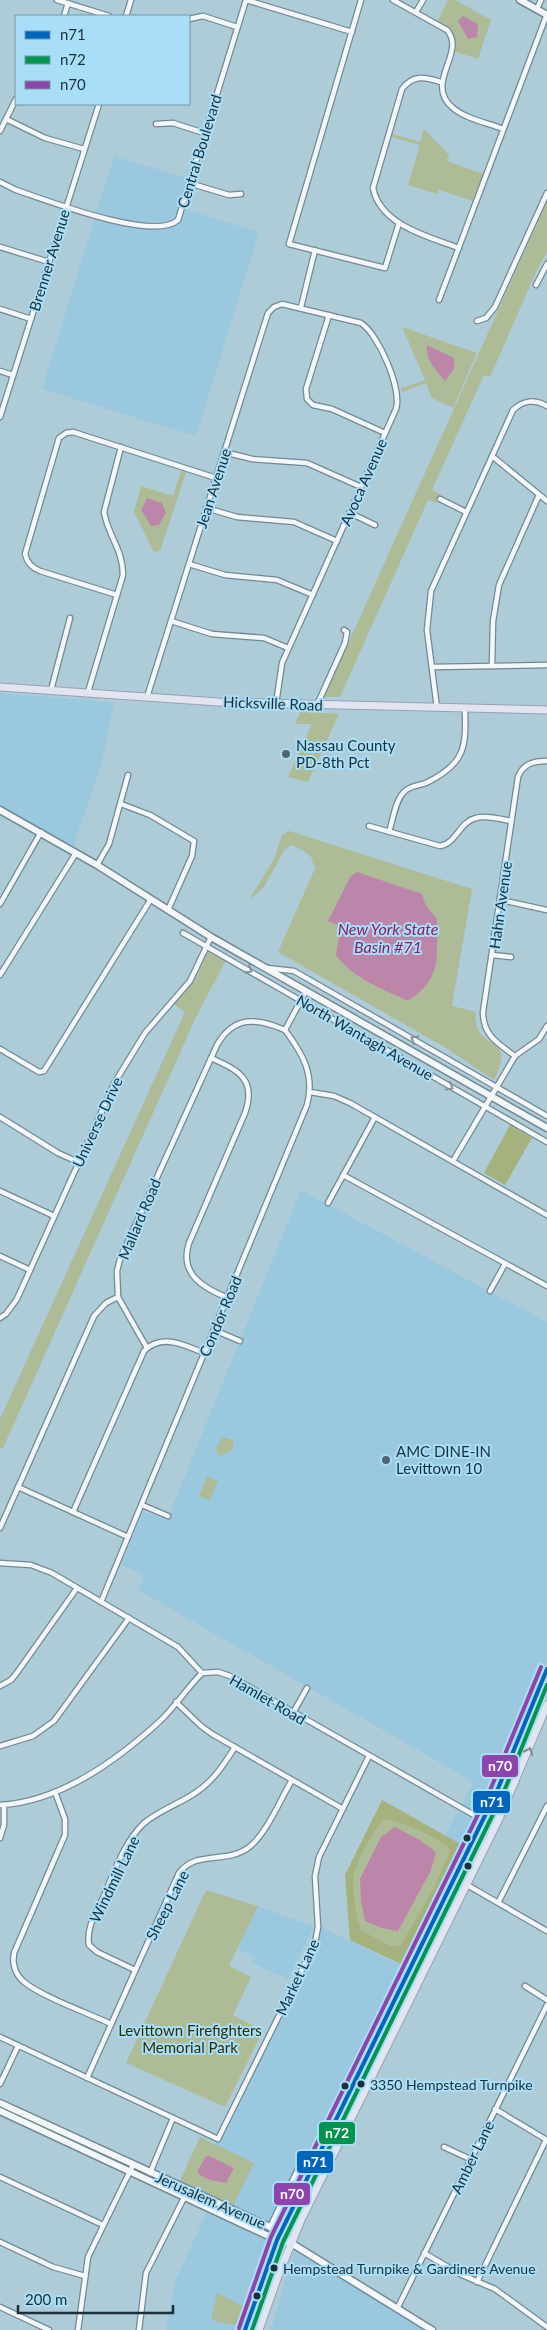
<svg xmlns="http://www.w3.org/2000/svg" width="547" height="2330" font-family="Lato,sans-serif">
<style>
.built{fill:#9ac9df}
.green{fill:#aebb97}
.forest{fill:#a5b27d;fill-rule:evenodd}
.water{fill:#bc86aa}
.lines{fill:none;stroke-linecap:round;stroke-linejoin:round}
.minor-casing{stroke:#728993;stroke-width:7}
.secondary-casing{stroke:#728993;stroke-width:9}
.primary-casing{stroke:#95a1b6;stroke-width:9}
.minor{stroke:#f3f7f9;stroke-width:4.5}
.secondary{stroke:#f3f7f9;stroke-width:6}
.primary{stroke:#e2e5f0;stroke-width:7}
.bus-1-casing{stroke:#a9def8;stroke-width:8}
.bus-2-casing{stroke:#a9def8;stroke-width:8}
.bus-3-casing{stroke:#a9def8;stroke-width:8}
.bus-1{stroke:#0065bd;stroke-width:4}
.bus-2{stroke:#04944d;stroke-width:4}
.bus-3{stroke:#8e44ad;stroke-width:4}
.oneway{stroke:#869399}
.oneway2{stroke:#7e8a94}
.poi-dot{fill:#4e6671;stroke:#a9def8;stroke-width:2}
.bus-dot{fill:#1a2f39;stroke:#a9def8;stroke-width:2}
.labels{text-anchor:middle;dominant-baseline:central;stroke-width:4;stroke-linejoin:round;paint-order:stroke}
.bus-label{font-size:14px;fill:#1a2f39;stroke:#a9def8;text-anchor:start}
.street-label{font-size:15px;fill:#1a2f39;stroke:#a9def8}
.poi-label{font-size:15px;fill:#1a2f39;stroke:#a9def8;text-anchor:start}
.park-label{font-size:15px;fill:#2e2e01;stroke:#a9def8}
.water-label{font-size:16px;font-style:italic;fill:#8c2061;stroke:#a9def8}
.line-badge{stroke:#a9def8;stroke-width:2}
.badge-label{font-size:14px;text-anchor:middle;font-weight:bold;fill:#fff}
</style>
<rect width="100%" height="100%" fill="#aecbd8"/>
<g class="built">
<path d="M114,156L186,178L177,207L259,232L196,436L42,389Z"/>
<path d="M0,693L114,702L102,762L71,852L0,812Z"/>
<path d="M301,1190L547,1322V1666L497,1791L468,1848L445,1835L474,1782L138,1590L144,1575L121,1565L143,1511L167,1520Z"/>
<path d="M258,1906L314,1927L288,1979L252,1963L255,1957L238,1949Z"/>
<path d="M317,1925L407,1968L281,2231L232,2208L214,2144L313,1943Z"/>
<path d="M207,2212L272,2243L243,2330H166L175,2281Z"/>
<path d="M294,2251L427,2330H271Z"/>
</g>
<g class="green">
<path d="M448,0H455L491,20L478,59L453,51C457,36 450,29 437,22Z"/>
<path d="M424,129L449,155L447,161L483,174L473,201L439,190L437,194L408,185L420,145L388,136L389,133L420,142Z"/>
<path d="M547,202V252L536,272L490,377L484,375L432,490L440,494L436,503L428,500L340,697H324Z"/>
<path d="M402,327L477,353L453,408L432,398L426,383L402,392L401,388L425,380Z"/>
<path d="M181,471L186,472L160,551L154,552L134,512L141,486L173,496Z"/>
<path d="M301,711L339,714L308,782L288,777L312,724H295Z"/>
<path d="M289,831L472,889L452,1006L476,1012C471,1054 519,1031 494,1080L446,1048L278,952L316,866L313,864L312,858L304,851L292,845L285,849L264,887L249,900L274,859L282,835Z"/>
<path d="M208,952L226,960L196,1017L3,1448H0V1419L185,1012L174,1004L198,974Z"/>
<path d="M222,1437L233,1440L234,1443L231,1451L219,1456L216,1449Z"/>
<path d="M207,1477L218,1481L210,1500L199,1496Z"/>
<path d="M384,1818C397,1820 443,1840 450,1850L435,1886L400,1946H390L361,1930C356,1914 352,1893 354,1877C356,1861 374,1830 384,1818Z"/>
<path d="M206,1890L258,1906L229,1966L251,1977L233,2015L263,2031L225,2107L126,2063Z"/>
<path d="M200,2137L254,2163L232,2208L179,2183Z"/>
<path d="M217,2293L247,2308L239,2326L211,2320Z"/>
</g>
<g class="forest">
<path d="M510,1125L532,1138L505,1185L484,1173Z"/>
<path d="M382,1800L464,1846L405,1966L350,1940L345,1875ZM384,1819C397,1819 443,1840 450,1850L435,1886L400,1946H390L361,1930C356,1914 352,1893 354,1877C356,1861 374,1830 384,1819Z"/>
</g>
<g class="water">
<path d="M463,16L478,24L477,37L468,39L458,21Z"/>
<path d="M427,345L454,358V369L445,381C436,371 425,358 427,345Z"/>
<path d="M147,498L162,503L166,513L159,525L151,526L141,510Z"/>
<path d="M357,872L422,894L426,906L437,919C436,959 444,976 408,1001C383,989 352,978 336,955L341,926L328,921L350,877Z"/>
<path d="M395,1827L420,1840L436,1852L431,1870L398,1931L381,1928L365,1921L361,1901L360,1879L381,1837Z"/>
<path d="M206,2156H209L234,2168L226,2183L210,2180L198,2174V2170Z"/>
</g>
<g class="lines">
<g class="minor-casing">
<g id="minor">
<path d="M57,0L109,16"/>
<path d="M246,0L352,32"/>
<path d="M361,0L289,244L385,268L399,223"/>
<path d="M393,0L447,30C467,53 423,83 453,108C466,119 488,123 503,129"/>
<path d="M537,9L541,0"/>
<path d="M416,12L423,0"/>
<path d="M64,16L68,3"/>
<path d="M126,16L131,0"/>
<path d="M189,19L203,16L237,27"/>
<path d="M441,82C425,77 413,74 402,89L373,188C380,225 429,237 459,248"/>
<path d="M6,119L45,138L84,149"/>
<path d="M156,124L173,123L204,133"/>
<path d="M0,131L16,99"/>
<path d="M0,182L16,190C46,200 154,242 178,220L246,0"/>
<path d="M189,183L229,195L241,194"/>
<path d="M0,247L49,262"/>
<path d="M536,285L547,264"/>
<path d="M439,300L547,14"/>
<path d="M301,307L315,250"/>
<path d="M0,309L31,319"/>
<path d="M329,315L306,389L307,399L313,405L332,409L385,433"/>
<path d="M477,321L486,318L495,307L547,193"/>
<path d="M0,371L13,375"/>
<path d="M0,417L99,104"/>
<path d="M224,452L252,459L307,463L361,487"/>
<path d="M492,456L547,501"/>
<path d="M440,499L466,512"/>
<path d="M206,508L237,517L294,522L337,541"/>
<path d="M350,513L375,525"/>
<path d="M189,564L225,575L277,580L313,595"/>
<path d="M117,595L40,571C32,568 27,563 25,554L59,438L66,433L73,432L216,478"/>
<path d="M171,621L212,634L264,638L288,648"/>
<path d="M492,666L493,621L499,585L539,495"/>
<path d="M432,667L547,665"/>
<path d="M51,690L70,618"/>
<path d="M88,692L123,575C123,549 108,536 104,512L121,447"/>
<path d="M147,697L268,313L274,307L282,304L361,323C379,335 402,389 396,409L282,663L276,704"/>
<path d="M317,705L345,643L347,632L344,630"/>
<path d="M437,708L427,630L431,591L513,410C524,400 534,399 547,406"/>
<path d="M121,804L150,815L194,841L192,856L168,910"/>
<path d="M369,826L440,846C457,843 459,822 476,818C486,815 500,819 511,821"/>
<path d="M389,832C393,820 395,801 404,792C410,785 420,786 428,782C466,763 466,746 465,709"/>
<path d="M97,865L109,844L128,775"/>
<path d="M501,900L547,910"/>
<path d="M0,904L41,832"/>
<path d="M183,933L547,1142"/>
<path d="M493,955L511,957"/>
<path d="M267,968L294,971L547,1116"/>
<path d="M0,975L76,853"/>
<path d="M285,1030L306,991"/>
<path d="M0,1049L39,1072L44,1071L151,899"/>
<path d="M515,1056C497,1043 483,1035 483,1012L518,777C523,764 533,761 547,761"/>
<path d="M211,1058C238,1070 257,1079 245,1113L189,1243C179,1274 203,1288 228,1298"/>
<path d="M310,1092L334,1096L350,1103L547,1215"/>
<path d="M0,1117L58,1153L78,1162"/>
<path d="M453,1161L515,1056L539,1039L547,1026"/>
<path d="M343,1175L547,1286"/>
<path d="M0,1191L54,1216"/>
<path d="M328,1203L375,1117"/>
<path d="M0,1256L30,1270"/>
<path d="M490,1291L505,1264"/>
<path d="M118,1297L147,1348"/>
<path d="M0,1318L6,1314L17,1299L115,1082L145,1033L190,981L211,937"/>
<path d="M214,1330L240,1341"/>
<path d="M18,1487L128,1537"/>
<path d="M142,1505L168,1516"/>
<path d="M73,1512L144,1351C162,1333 185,1345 204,1353"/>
<path d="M0,1528L94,1316L106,1303L118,1297L117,1271L120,1259L217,1045C234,1015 257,1018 285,1030"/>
<path d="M0,1563L31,1565L52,1573L178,1647L202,1673"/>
<path d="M101,1602L307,1105C315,1075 303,1054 285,1030"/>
<path d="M0,1686L11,1680L16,1674L77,1588"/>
<path d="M176,1702L201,1726L212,1734L343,1809"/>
<path d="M293,1713L307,1688"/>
<path d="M0,1746L33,1736L54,1721L129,1618"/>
<path d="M55,1792L65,1819V1835L14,1953C12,1963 15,1974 23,1981C38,1995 90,2014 111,2024"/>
<path d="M0,1805C60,1802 116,1761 159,1722C175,1707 187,1688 202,1673L218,1672L230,1676L495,1827"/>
<path d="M0,1838L4,1825V1805"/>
<path d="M455,1878L547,1931"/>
<path d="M499,1901L547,1806"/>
<path d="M135,1970L97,1952L89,1945C86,1928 96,1912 103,1898C114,1873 123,1844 143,1824C158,1811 176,1805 192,1795C212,1783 223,1766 235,1747"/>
<path d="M525,1986L547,2000"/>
<path d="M0,2037L218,2139L315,1943L318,1927L315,1876L319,1857L369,1756"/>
<path d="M87,2078L179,1873C196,1850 226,1864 248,1848C266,1835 280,1800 292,1780"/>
<path d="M0,2084L18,2046"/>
<path d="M495,2109L547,2140"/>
<path d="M444,2147L470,2159"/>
<path d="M150,2173L173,2118"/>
<path d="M0,2177L103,2225"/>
<path d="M270,2227L299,2167L305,2163L315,2161"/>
<path d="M0,2242L53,2267L85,2276"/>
<path d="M424,2253L462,2275L495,2289L547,2327"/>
<path d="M477,2282L546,2140"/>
<path d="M0,2307L49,2330"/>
<path d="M397,2309L547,2005"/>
<path d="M78,2330L88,2257L133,2165"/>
<path d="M139,2330L146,2273L188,2190"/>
</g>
</g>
<g class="secondary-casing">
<g id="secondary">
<path d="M520,0L547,15"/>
<path d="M0,810L97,865L211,937L547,1128"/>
<path d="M0,2103L270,2227L281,2233L290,2242"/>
<path d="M0,2111L277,2240L291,2243L432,2330"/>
</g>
</g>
<g class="primary-casing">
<g id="primary">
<path d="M0,687L218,702L547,710"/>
<path d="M245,2330L277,2240L497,1791L547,1669"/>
<path d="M259,2330L278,2276L301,2220L498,1821L547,1705"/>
</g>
</g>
<use href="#minor" class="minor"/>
<use href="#secondary" class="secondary"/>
<use href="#primary" class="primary"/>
<g class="bus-1-casing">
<path id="bus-1" d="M245,2330L277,2240L497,1791L547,1669"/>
</g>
<g class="bus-2-casing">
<path id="bus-2" d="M252,2330L283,2242L503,1794L547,1685"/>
</g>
<g class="bus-3-casing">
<path id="bus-3" d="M239,2328L271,2237L491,1788L541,1667"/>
</g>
<use href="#bus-1" class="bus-1"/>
<use href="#bus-2" class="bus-2"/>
<use href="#bus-3" class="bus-3"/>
</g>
<defs><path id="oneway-chevron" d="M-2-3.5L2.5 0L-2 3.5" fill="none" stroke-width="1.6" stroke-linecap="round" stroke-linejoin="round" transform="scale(1.25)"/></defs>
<g class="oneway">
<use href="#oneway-chevron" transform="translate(249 970) rotate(30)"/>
<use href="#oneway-chevron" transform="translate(414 1039) rotate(-150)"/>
<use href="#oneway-chevron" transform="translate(450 1087) rotate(30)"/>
</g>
<use class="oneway2" href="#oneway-chevron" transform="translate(529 1751) rotate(-68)"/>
<g class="poi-dot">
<circle cx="286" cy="754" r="5"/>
<circle cx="386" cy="1460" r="5"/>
</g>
<g class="bus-dot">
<circle cx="467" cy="1838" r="4.5"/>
<circle cx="468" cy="1866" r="4.5"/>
<circle cx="361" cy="2084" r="4.5"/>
<circle cx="345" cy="2086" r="4.5"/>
<circle cx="274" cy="2268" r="4.5"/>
<circle cx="257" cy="2296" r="4.5"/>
</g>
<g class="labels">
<g class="bus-label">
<text x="370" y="2084">3350 Hempstead Turnpike</text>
<text x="283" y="2268">Hempstead Turnpike &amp; Gardiners Avenue</text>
</g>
<g class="street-label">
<text transform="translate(199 151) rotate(-73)">Central Boulevard</text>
<text transform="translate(49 260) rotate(-73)">Brenner Avenue</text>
<text transform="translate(363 482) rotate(-66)">Avoca Avenue</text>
<text transform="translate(213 488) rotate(-72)">Jean Avenue</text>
<text transform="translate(273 703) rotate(2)">Hicksville Road</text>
<text transform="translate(500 905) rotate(-82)">Hahn Avenue</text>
<text transform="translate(365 1037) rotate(30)">North Wantagh Avenue</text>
<text transform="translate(97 1122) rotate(-65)">Universe Drive</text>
<text transform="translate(139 1219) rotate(-67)">Mallard Road</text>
<text transform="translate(220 1316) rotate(-67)">Condor Road</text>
<text transform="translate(268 1699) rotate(30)">Hamlet Road</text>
<text transform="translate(114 1879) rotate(-64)">Windmill Lane</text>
<text transform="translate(167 1905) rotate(-63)">Sheep Lane</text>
<text transform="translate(297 1977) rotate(-65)">Market Lane</text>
<text transform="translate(472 2157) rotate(-64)">Amber Lane</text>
<text transform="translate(211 2200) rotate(24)">Jerusalem Avenue</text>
</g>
<g class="poi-label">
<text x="296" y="745">Nassau County<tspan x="296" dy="17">PD-8th Pct</tspan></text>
<text x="396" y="1451">AMC DINE-IN<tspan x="396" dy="17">Levittown 10</tspan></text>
</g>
<g class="park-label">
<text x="190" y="2030">Levittown Firefighters<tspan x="190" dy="17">Memorial Park</tspan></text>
</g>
<g class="water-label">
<text x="388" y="928">New York State<tspan x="388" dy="18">Basin #71</tspan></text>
</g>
</g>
<g class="line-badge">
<rect x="481" y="1754" width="38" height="24" rx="5" fill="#8e44ad"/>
<rect x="472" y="1790" width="39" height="24" rx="5" fill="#0065bd"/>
<rect x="318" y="2121" width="38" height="24" rx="5" fill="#04944d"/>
<rect x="296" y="2150" width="38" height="24" rx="5" fill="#0065bd"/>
<rect x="273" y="2182" width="38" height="24" rx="5" fill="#8e44ad"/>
</g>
<g class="badge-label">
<text x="500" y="1771">n70</text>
<text x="492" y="1807">n71</text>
<text x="337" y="2138">n72</text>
<text x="315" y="2167">n71</text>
<text x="292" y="2199">n70</text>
</g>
<rect x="15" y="15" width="175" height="90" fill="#a9def8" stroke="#7098ac"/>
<rect x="25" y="31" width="25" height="8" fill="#0065bd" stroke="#7098ac"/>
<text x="60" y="40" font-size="15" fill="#1a2f39">n71</text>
<rect x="25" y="56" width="25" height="8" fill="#04944d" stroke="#7098ac"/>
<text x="60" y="65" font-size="15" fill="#1a2f39">n72</text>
<rect x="25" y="81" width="25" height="8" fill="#8e44ad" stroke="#7098ac"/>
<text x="60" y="90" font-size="15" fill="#1a2f39">n70</text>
<path d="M18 2305v8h155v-8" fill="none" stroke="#1a2f39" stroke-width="2.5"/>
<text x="25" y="2305" font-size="15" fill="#1a2f39" stroke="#a9def8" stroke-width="4" paint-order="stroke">200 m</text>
</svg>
